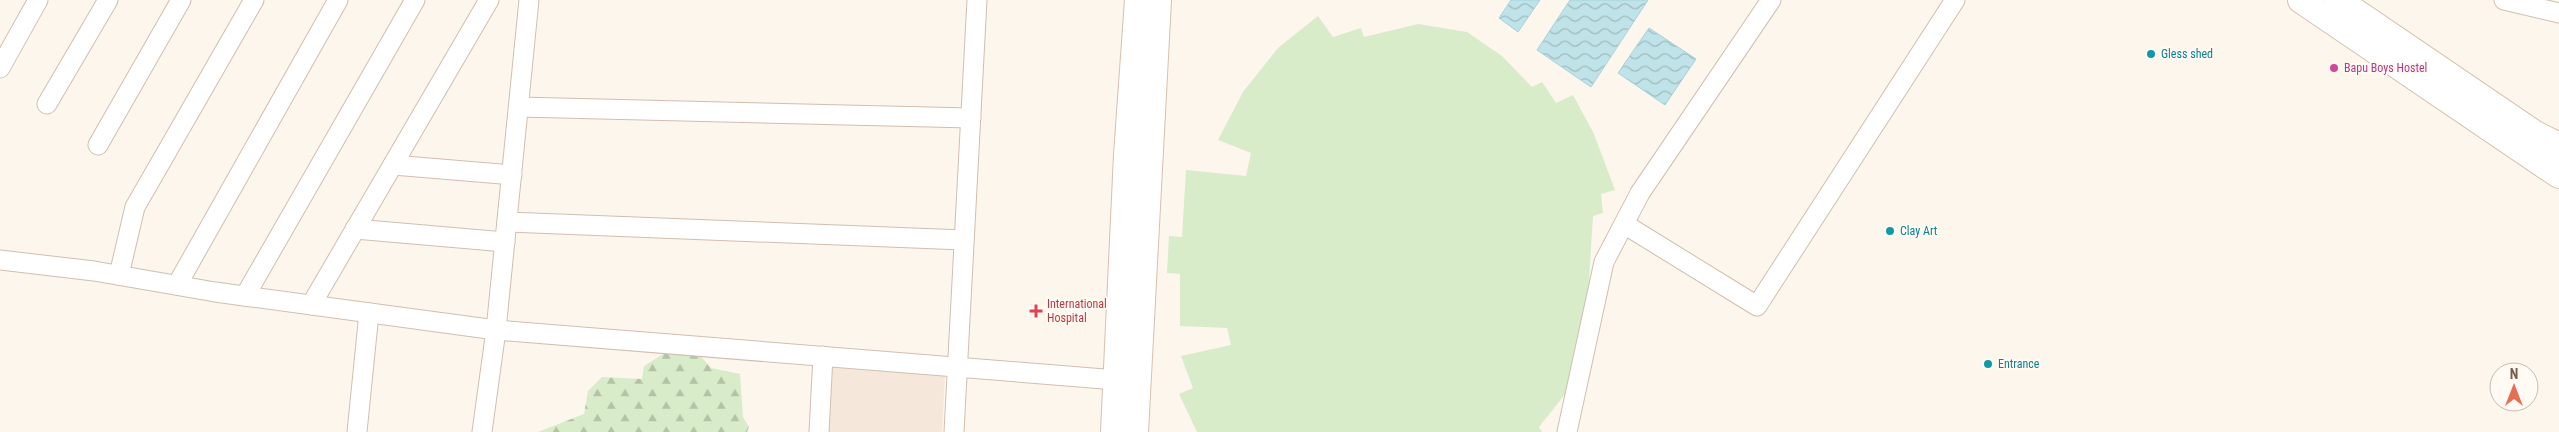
<svg xmlns="http://www.w3.org/2000/svg" width="2559" height="432" font-family="'Roboto Condensed',sans-serif">
<style>
.residential{fill:#f5e8da}
.forest{fill:url(#forest-firs)}
.garden{fill:#d8ecc9}
.water{fill:url(#water-waves);stroke:#a5d3da}
.lines{fill:none;stroke-linecap:round;stroke-linejoin:round}
.street-casing{stroke:#d1beb0;stroke-width:21}
.secondary-casing{stroke:#d6c0b0;stroke-width:28}
.street{stroke:#fff;stroke-width:19}
.secondary{stroke:#fff;stroke-width:26}
.culture-dot{fill:#0f9aa8;stroke:#fffaf3;stroke-width:2}
.hotel-dot{fill:#d1479c;stroke:#fffaf3;stroke-width:2}
.health-dot{fill:#e0444e;stroke:#fffaf3;stroke-width:2}
.labels{text-anchor:middle;dominant-baseline:central;stroke-width:4;stroke-linejoin:round;paint-order:stroke}
.culture-label{font-size:12px;fill:#0d838f;stroke:#fffaf3;text-anchor:start}
.hotel-label{font-size:12px;fill:#b23c85;stroke:#fffaf3;text-anchor:start}
.health-label{font-size:12px;fill:#be3a42;stroke:#fffaf3;text-anchor:start}
</style>
<defs>
<pattern id="forest-firs" width="22" height="20" patternUnits="userSpaceOnUse" patternTransform="scale(1.25)"><rect width="22" height="20" fill="#d8ecc9"/><path d="M5 1l3.5 6h-7zM16 11l3.5 6h-7z" fill="#b4c2a5"/></pattern>
<pattern id="water-waves" width="16" height="10" patternUnits="userSpaceOnUse" patternTransform="scale(1.25)"><rect width="16" height="10" fill="#bfe3e8"/><path d="M0 5q4-4 8 0t8 0" fill="none" stroke="#a0bbbe"/></pattern>
</defs>
<rect width="100%" height="100%" fill="#fdf6ec"/>
<path class="residential" d="M832,365L945,376L942,432H827Z"/>
<path class="forest" d="M671,349L697,352L711,368L740,374L743,417L749,427L747,432H538L584,414L588,391L602,377L642,379L644,366Z"/>
<path class="garden" d="M1318,16L1333,37L1361,28L1364,37L1418,24L1467,32L1502,56L1532,87L1542,82L1556,103L1573,95L1594,134L1615,190L1601,194L1603,213L1593,216L1587,313L1566,393L1539,427L1542,432H1197L1179,394L1193,388L1181,356L1231,345L1227,328L1180,326V274L1167,273L1169,236L1182,237L1186,170L1246,176L1251,153L1218,140L1243,92L1278,48Z"/>
<g class="water">
<path d="M1511,0H1540L1518,32L1499,18Z"/>
<path d="M1570,0H1648L1591,87L1537,50Z"/>
<path d="M1649,28L1696,59L1665,105L1618,73Z"/>
</g>
<g class="lines">
<g class="street-casing">
<g id="street">
<path d="M2504,0L2559,13"/>
<path d="M0,68L38,0"/>
<path d="M47,104L108,0"/>
<path d="M519,107L971,118"/>
<path d="M98,145L181,0"/>
<path d="M393,165L512,175"/>
<path d="M507,222L964,240"/>
<path d="M1624,224L1757,306L1955,0"/>
<path d="M355,229L505,242"/>
<path d="M0,260L94,271L215,292L496,330L1129,381"/>
<path d="M119,275L135,207L254,0"/>
<path d="M177,285L338,0"/>
<path d="M245,296L415,0"/>
<path d="M311,305L489,0"/>
<path d="M357,432L369,313"/>
<path d="M482,432L496,330L529,0"/>
<path d="M819,432L823,356"/>
<path d="M954,432L977,0"/>
<path d="M1567,432L1604,262L1640,193L1771,0"/>
</g>
</g>
<g class="secondary-casing">
<g id="secondary">
<path d="M2301,0L2559,175"/>
<path d="M2338,0L2535,134L2559,146"/>
<path d="M1114,432L1127,155L1138,0"/>
<path d="M1135,432L1158,0"/>
</g>
</g>
<use href="#street" class="street"/>
<use href="#secondary" class="secondary"/>
</g>
<g class="culture-dot">
<circle cx="2151" cy="54" r="5"/>
<circle cx="1890" cy="231" r="5"/>
<circle cx="1988" cy="364" r="5"/>
</g>
<circle class="hotel-dot" cx="2334" cy="68" r="5"/>
<path class="health-dot" d="M1033.5 303.5h5v5h5v5h-5v5h-5v-5h-5v-5h5z"/>
<g class="labels">
<g class="culture-label">
<text x="2161" y="54">Gless shed</text>
<text x="1900" y="231">Clay Art</text>
<text x="1998" y="364">Entrance</text>
</g>
<g class="hotel-label">
<text x="2344" y="68">Bapu Boys Hostel</text>
</g>
<g class="health-label">
<text x="1047" y="304">International<tspan x="1047" dy="14">Hospital</tspan></text>
</g>
</g>
<g transform="translate(2514 387)"><circle r="24" fill="#fffaf3" stroke="#cabbb1"/>
<path d="M0-4L9 19L0 12L-9 19Z" fill="#e76f51"/>
<text y="-8" font-size="14" font-weight="bold" text-anchor="middle" fill="#7a5c4d">N</text>
</g>
</svg>
